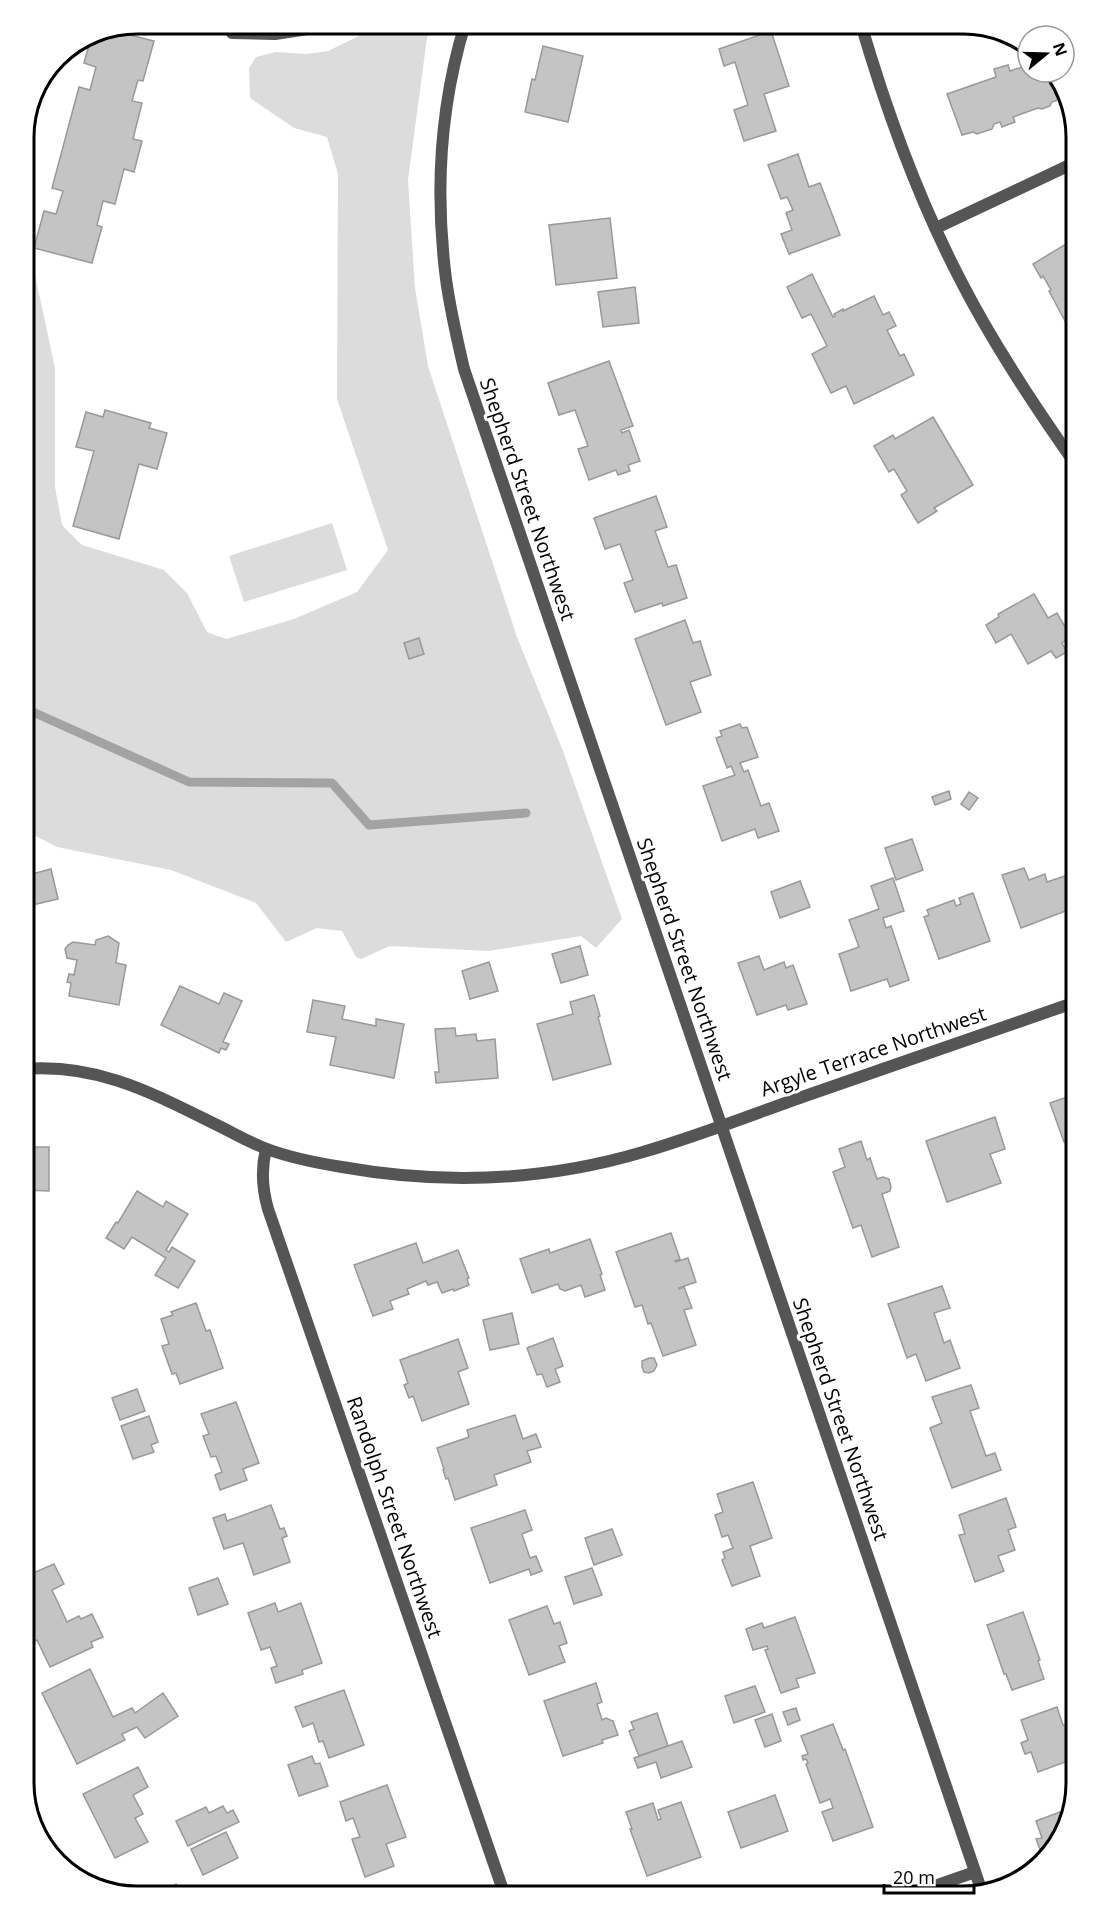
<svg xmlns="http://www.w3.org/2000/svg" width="1100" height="1920" font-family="'Open Sans',sans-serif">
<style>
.green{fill:#dcdcdc}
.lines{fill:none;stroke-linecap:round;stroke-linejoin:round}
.stream{stroke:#a3a3a3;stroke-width:9}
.building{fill:#c4c4c4;stroke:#999;stroke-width:1.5}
.service{stroke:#555;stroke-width:12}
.minor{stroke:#555;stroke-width:12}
.labels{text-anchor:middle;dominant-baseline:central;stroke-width:6;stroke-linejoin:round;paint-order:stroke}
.street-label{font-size:20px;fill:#000;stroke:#fff}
.rim{fill:none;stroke:#000;stroke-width:3}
</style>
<rect width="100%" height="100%" fill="#fff"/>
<g class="green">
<path d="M372,24H433L427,38L408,180L415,288L428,366L517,637L563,751L622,919L596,948L581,936L489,951L390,946L361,959L356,957L342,931L317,928L286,942L256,903L171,870L57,847L24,830V257L35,275L55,368V487L62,525L82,545L164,570L187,593L207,632L226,639L294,619L357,592L388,550L337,399L338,174L327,137L294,128L250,98L249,68L256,57L276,52L307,54L328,51L365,33Z"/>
<path d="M332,523L347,570L244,602L229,556Z"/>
</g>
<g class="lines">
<path class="stream" d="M24,708L189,782L332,783L369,825L526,813"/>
</g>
<g class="building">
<path d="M110,30L154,41L143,81L138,80L132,101L142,103L133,139L142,141L134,172L124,169L115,204L103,201L97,225L102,227L92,263L34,248L44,211L56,214L63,191L52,188L79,87L90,90L96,67L84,63L92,34Z"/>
<path d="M771,31L789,86L764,94L776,131L744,141L734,110L748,105L735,62L724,66L719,49Z"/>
<path d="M543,46L583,56L568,122L525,112L532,79L535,80Z"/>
<path d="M1008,65L1010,71L1028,65V72H1051L1061,83L1053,86L1058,100L1052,102L1050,106L1042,109L1038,108L1013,117L1015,122L1002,127L1000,122L994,124L992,129L977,134L973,132L962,135L947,94L996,77L994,69Z"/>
<path d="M798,154L809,187L820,183L840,235L789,254L781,234L792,230L786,213L793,210L787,197L781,199L768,165Z"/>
<path d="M610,218L617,278L556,285L549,225Z"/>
<path d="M1066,244L1076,262V332L1072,334L1049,291L1051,290L1043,276L1041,278L1033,264Z"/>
<path d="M812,274L833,317L835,316L834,314L843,309V311L874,296L883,315L889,312L896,326L887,330L900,356L904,354L914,375L854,404L846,386L831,393L812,354L827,346L811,314L802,318L787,287Z"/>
<path d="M635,287L639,323L603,327L598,292Z"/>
<path d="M609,361L633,426L621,430L622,433L629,430L640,461L628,465L630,471L618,475L616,470L589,480L578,449L588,446L575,410L559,415L548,383Z"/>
<path d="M105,410L151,423L149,428L167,433L157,469L139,464L119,539L73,526L94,451L76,447L86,412L103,417Z"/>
<path d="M933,417L973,485L934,508L937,511L918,523L901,495L907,491L894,469L889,472L874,446L893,435L895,439Z"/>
<path d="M656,496L667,527L655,531L668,567L676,565L687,598L663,606L662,603L635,612L624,583L633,580L620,544L605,549L594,518Z"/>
<path d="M1034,594L1048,618L1057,613L1071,637L1062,643L1067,652L1056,658L1051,651L1028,664L1011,634L996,643L986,625L999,617L998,614Z"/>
<path d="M685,620L693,643L700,641L711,675L690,682L701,712L666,725L635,639Z"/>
<path d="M419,638L424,654L409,659L404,643Z"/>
<path d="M740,724L742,728L747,727L758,757L740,763L744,772L748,770L761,806L769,803L779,831L758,838L755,829L722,841L703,786L735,775L731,766L727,768L716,738L722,736L720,731Z"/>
<path d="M949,791L951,799L935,805L932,797Z"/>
<path d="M969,792L978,798L969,810L961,804Z"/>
<path d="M912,839L923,870L896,880L885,848Z"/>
<path d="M1024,868L1029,880L1045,874L1047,882L1065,876L1076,907L1021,928L1002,875Z"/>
<path d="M51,869L58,899L28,906L24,890V876Z"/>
<path d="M893,878L904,911L883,918L886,928L891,926L909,980L890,987L887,979L851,991L839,954L859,947L849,920L879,909L871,886Z"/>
<path d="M800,881L810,907L780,918L771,892Z"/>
<path d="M973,893L990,941L939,959L924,917L929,915L927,910L954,900L956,906L961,904L959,898Z"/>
<path d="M108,936L119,943L116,963L126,965L119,1005L69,996L71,983L67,982L69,974L74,975L77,960L67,958L65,949L68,945L73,942L95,945L96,940Z"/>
<path d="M580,946L588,975L561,983L552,954Z"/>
<path d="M759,956L764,970L784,962L786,968L793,965L807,1004L788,1010L786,1005L757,1015L738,963Z"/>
<path d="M489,962L498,991L470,999L462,971Z"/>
<path d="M180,986L219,1004L224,993L242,1001L223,1042L229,1044L226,1050L221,1048L219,1053L161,1025Z"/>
<path d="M594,995L600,1016L598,1017L611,1064L553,1080L537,1024L573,1014L570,1002Z"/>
<path d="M313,1000L345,1006L342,1019L376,1026V1019L404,1024L394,1078L330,1065L336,1037L307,1032Z"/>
<path d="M455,1028L456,1036L476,1034L477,1041L495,1039L498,1078L436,1083L435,1072H439L435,1029Z"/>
<path d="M1076,1094V1144L1074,1138L1064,1142L1050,1103Z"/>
<path d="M995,1117L1005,1149L990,1154L1001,1183L947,1202L926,1141Z"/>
<path d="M861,1141L867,1160L870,1158L877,1179L883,1177L889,1179L891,1187L890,1191L882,1194L899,1247L872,1257L861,1225L853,1228L833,1172L845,1167L839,1149Z"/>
<path d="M24,1147H49V1191L24,1190Z"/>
<path d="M137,1191L163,1207L166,1201L188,1214L166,1250L169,1252L172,1247L195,1261L178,1288L155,1275L166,1258L132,1237L124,1249L106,1238L116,1222L118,1223Z"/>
<path d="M671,1233L680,1259L675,1261L676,1262L688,1258L696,1282L679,1288V1289L684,1287L692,1308L684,1310L696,1345L663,1356L651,1323L648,1324L642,1305L635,1307L616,1252Z"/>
<path d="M590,1239L602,1274L600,1275L605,1290L585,1297L581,1285L565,1291L560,1289L558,1284L532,1293L520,1259L549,1249L550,1253Z"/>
<path d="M416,1243L423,1263L458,1250L469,1278L467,1279L469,1285L454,1291L453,1289L442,1293L437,1282L428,1285L426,1281L407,1289L409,1294L390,1301L393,1309L373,1316L354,1265Z"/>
<path d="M942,1286L950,1308L934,1313L944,1343L950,1340L960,1368L926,1381L916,1354L907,1358L888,1304Z"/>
<path d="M196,1303L206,1331L210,1330L223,1368L180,1384L176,1373L172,1374L162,1346L169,1344L161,1319L173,1315L171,1312Z"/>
<path d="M512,1313L519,1344L490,1350L483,1320Z"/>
<path d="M553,1338L563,1366L555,1369L560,1382L547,1387L542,1374L537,1375L527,1348Z"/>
<path d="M458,1339L468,1368L458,1372L469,1404L422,1421L413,1396L409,1398L404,1385L408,1383L400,1360Z"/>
<path d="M649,1358H654L657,1365L654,1371L649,1373L644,1372L642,1367V1361Z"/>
<path d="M971,1385L979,1408L970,1411L986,1456L995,1453L1001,1470L952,1488L930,1428L942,1423L932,1397Z"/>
<path d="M137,1389L145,1411L120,1420L112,1398Z"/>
<path d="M236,1402L259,1463L243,1469L247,1480L220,1490L215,1475L222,1472L216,1456L211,1457L203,1436L209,1434L201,1414Z"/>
<path d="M515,1415L523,1439L536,1434L541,1447L527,1451L531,1462L494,1475L497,1485L455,1500L448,1478L446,1479L443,1470L444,1469L437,1448L469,1437L467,1430Z"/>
<path d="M149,1416L158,1442L151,1445L154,1452L133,1459L121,1426Z"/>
<path d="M753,1482L772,1538L750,1546L760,1576L732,1586L722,1560L725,1558L723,1552L733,1548L728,1535L722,1537L715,1515L723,1512L717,1494Z"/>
<path d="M1006,1498L1016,1527L1008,1530L1015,1550L998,1556L1004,1571L975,1582L959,1535L965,1534L959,1515Z"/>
<path d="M271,1505L280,1529L284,1528L287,1536L282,1538L290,1562L254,1575L243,1543L224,1549L213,1518L225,1514L227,1521Z"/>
<path d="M525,1510L532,1530L522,1534L530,1558L536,1556L542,1571L531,1575L529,1569L490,1583L471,1528Z"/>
<path d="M612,1529L622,1555L594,1565L585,1538Z"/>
<path d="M54,1564L64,1584L52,1590L67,1622L79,1616L81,1619L92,1614L103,1637L91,1642L93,1647L50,1667L37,1640L27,1644L24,1639V1577Z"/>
<path d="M592,1568L602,1595L574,1604L565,1577Z"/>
<path d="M218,1578L228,1604L198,1615L189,1588Z"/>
<path d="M275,1603L278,1612L301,1603L322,1663L302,1670L303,1674L276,1683L271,1668L277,1666L270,1647L261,1650L248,1613Z"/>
<path d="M547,1606L554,1624L560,1622L567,1643L559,1646L565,1662L529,1675L509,1620Z"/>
<path d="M1023,1612L1040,1660L1038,1661L1044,1679L1012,1690L1006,1674H1004L987,1625Z"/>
<path d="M795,1617L815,1673L796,1679L799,1687L781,1693L765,1650L768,1649L767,1646L753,1650L746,1629L762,1623L764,1628Z"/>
<path d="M90,1669L113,1717L132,1708L135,1713L163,1693L178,1716L145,1738L137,1727L122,1734L125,1740L77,1764L42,1693Z"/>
<path d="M596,1683L602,1702L597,1704L602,1720L606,1718L613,1721L618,1735L602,1740L603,1743L563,1756L544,1701Z"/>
<path d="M755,1686L765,1712L734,1723L725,1696Z"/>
<path d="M344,1690L364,1745L329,1758L323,1741L319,1742L313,1723L303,1727L295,1707Z"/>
<path d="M1057,1707L1063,1725H1066L1076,1753V1758L1038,1772L1031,1752L1025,1754L1021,1743L1028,1740L1021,1720Z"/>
<path d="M796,1708L800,1720L788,1725L783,1712Z"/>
<path d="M657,1713L668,1746L639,1756L629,1731L634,1729L631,1722Z"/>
<path d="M772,1714L781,1741L765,1747L755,1720Z"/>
<path d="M833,1724L843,1750L845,1749L873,1827L833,1841L822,1812L833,1808L830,1799L820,1803L806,1764L808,1763L806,1759L803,1760L802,1756L808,1754L801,1736Z"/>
<path d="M682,1741L692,1767L661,1778L656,1762L638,1768L634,1758Z"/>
<path d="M312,1756L315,1764L320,1763L328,1786L299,1796L288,1765Z"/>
<path d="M138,1767L148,1787L133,1795L143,1814L135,1818L148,1842L115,1858L83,1794Z"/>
<path d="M387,1785L406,1837L386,1844L394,1866L365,1877L352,1839L360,1837L353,1818L346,1821L340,1802Z"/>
<path d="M775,1795L788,1831L741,1848L728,1812Z"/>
<path d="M681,1802L701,1857L647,1876L630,1829H632L626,1812L653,1803L658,1820L661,1819L658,1810Z"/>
<path d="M223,1806L227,1813L233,1810L239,1822L188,1846L176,1821L206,1807L209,1813Z"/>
<path d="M1068,1809L1057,1845L1047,1854L1045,1850L1041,1852L1036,1839L1042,1838L1036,1821Z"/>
<path d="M226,1832L238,1858L203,1875L191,1849Z"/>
<path d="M176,1884L186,1896H162Z"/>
</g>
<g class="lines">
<path class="service" d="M232,33L275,34L321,27L328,24"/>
<g class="minor">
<path d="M465,24C440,106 435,193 446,279C450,309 457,339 464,369L982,1892"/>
<path d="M861,24C887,113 919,201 962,283C995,347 1035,407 1076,465"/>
<path d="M936,228L1076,162"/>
<path d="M24,1069C103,1063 159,1097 227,1130C240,1137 254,1144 267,1149C291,1158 317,1163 342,1167C443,1185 545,1181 643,1152C698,1136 751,1115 805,1096C895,1065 986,1033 1076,1002"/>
<path d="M266,1149C261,1169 262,1188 268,1209L505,1896"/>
<path d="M906,1896L975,1872"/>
</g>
</g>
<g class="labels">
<g class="street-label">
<text transform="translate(528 499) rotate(71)">Shepherd Street Northwest</text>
<text transform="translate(685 959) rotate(71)">Shepherd Street Northwest</text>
<text transform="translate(873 1051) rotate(-19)">Argyle Terrace Northwest</text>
<text transform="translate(841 1419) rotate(71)">Shepherd Street Northwest</text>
<text transform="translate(395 1517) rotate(71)">Randolph Street Northwest</text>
</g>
</g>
<path d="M0 0H1100V1920H0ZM137 34H963A103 103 0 0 1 1066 137V1783A103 103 0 0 1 963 1886H137A103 103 0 0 1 34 1783V137A103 103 0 0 1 137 34Z" fill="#fff" fill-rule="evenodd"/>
<path class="rim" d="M137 34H963A103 103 0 0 1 1066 137V1783A103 103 0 0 1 963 1886H137A103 103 0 0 1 34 1783V137A103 103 0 0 1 137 34Z"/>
<g transform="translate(1046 54) rotate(71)"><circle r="28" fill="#ffffff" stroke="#999999" stroke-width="1.5"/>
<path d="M0-4.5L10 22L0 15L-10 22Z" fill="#000000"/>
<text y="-9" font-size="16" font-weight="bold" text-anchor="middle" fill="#000000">N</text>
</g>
<path d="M884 1884v9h90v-9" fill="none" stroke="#000000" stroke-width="3"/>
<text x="893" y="1884" font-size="18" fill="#000000" stroke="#ffffff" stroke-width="4.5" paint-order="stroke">20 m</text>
</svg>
